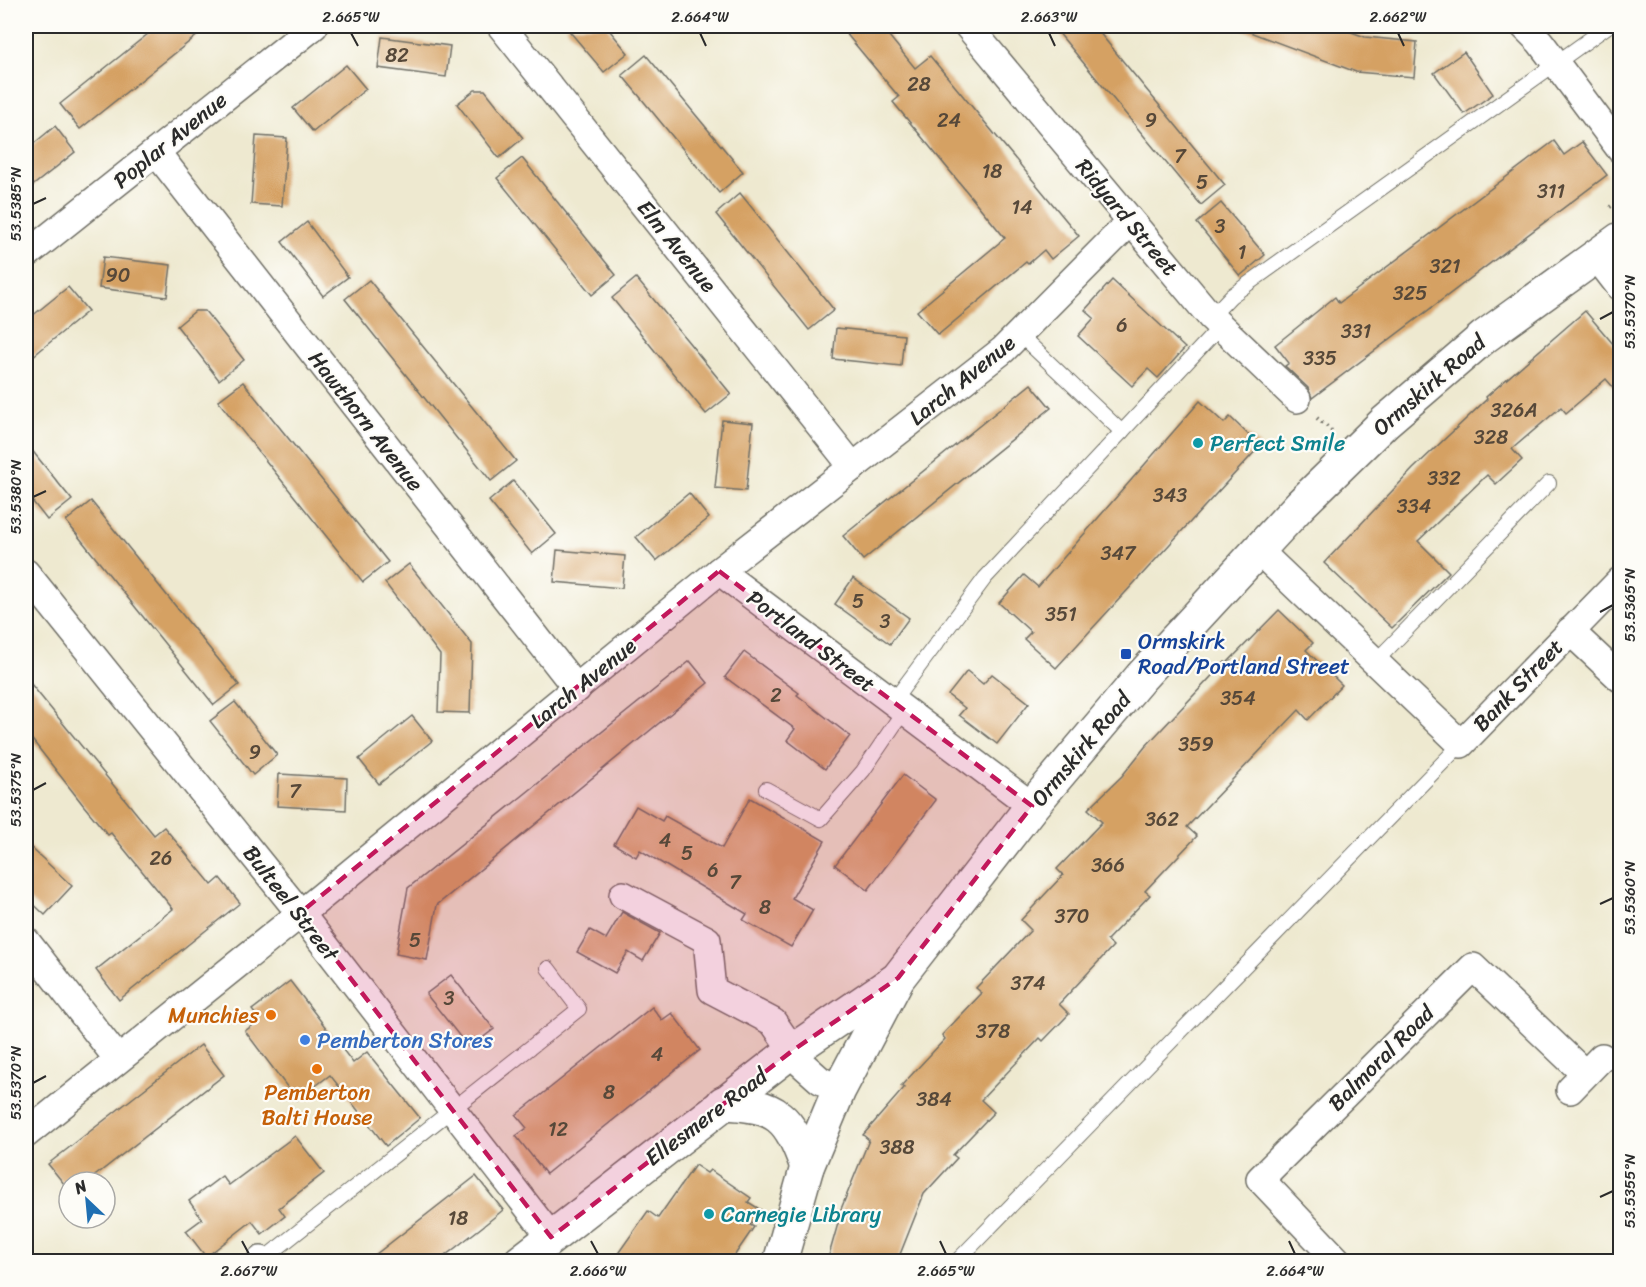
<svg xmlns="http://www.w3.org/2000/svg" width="1646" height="1287" font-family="Sriracha,sans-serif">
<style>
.building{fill:#d5a164}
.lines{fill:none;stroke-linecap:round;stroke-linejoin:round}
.lane-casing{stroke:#6f6e65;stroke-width:16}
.street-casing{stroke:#6f6e65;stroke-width:30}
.highway-casing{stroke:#6f6e65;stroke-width:36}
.path{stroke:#6f6e65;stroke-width:4;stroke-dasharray:1.5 4.5;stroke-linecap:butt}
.lane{stroke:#fff;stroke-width:14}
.street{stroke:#fff;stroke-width:27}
.highway{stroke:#fff;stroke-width:33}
.marked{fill:#c2185b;fill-opacity:0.2;stroke:#c2185b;stroke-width:4.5;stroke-dasharray:12 8;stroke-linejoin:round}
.ticks{fill:none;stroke:#2b2b2b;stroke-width:2}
.culture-dot{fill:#0f9aa8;stroke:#fdfcf7;stroke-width:2}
.transit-dot{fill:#1a4fb4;stroke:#fdfcf7;stroke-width:2}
.food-dot{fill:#e8710a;stroke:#fdfcf7;stroke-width:2}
.shop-dot{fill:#3f7fe0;stroke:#fdfcf7;stroke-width:2}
.labels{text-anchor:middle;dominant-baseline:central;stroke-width:4.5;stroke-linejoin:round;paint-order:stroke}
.number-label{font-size:20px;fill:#564839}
.street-label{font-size:22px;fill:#2b2b2b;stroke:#fdfcf7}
.culture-label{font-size:22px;fill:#0d838f;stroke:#fdfcf7;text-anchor:start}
.transit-label{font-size:22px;fill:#164399;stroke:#fdfcf7;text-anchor:start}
.food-label{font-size:22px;fill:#c56008;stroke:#fdfcf7;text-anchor:end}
.shop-label{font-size:22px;fill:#366cbe;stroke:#fdfcf7;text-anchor:start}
.neatline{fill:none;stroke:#2b2b2b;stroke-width:2}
.ticks-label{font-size:15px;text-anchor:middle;fill:#2b2b2b}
</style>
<rect width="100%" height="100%" fill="#fdfcf7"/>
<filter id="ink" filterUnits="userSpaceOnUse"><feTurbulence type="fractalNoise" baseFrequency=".0167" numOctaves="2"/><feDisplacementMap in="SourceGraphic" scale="12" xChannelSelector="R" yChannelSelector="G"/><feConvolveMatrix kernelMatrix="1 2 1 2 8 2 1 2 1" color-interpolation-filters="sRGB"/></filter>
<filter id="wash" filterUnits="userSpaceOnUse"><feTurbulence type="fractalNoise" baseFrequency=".008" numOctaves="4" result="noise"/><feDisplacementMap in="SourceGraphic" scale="24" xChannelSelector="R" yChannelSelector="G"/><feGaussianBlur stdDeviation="1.35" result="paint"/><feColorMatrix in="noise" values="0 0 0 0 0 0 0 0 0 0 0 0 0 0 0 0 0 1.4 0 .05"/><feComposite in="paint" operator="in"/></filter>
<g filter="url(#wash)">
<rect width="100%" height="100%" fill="#eee9d0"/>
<g id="blocks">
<g class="building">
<path d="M158,26H209L80,129L60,104Z"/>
<path d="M565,26H606L628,53L604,72Z"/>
<path d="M840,26H881L915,68L930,56L1079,236L1051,259L1044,250L1028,264L1026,262L938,335L917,311L1005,238L893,102L899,97Z"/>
<path d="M1053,26H1094L1225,185L1201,205Z"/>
<path d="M1239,26H1335L1365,37L1417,42L1414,77L1356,72L1239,28Z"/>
<path d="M382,37L450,46L446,77L378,68Z"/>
<path d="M1464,52L1493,94L1464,114L1434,73Z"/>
<path d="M646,55L743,172L719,193L622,75Z"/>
<path d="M346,65L366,89L313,132L293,108Z"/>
<path d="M475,90H485L523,138L499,158L457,104Z"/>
<path d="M55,126L75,152L26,191V150Z"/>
<path d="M256,136L287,138L282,206L251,204Z"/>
<path d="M1554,141L1564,155L1582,142L1607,175L1312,398L1308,388L1285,366L1289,363L1275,345L1335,297L1339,303Z"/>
<path d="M522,158L616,275L592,295L497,178Z"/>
<path d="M740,193L834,310L809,330L716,214Z"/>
<path d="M1221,203L1265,255L1240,276L1197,223Z"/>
<path d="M307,222L348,277L323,296L282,242Z"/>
<path d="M103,257L171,265L167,297L99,288Z"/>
<path d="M636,278L731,394L706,414L612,298Z"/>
<path d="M369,280L516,461L491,481L345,299Z"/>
<path d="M1112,280L1185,348L1158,378L1148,369L1132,386L1078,336L1094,318L1085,310Z"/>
<path d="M68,287L88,311L26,362V321Z"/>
<path d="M195,311H205L244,360L219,380L177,326Z"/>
<path d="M1585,311L1620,352V395L1606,379L1566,413L1561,407L1512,449L1522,460L1496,484L1487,475L1418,541L1449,572L1392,628L1324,563L1413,469L1487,399L1486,397Z"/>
<path d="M836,328L904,335L901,366L833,359Z"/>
<path d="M243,382L388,562L363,582L218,401Z"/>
<path d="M1031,384L1051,408L863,560L843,536Z"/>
<path d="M1200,401L1224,423L1230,417L1260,446L1056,668L1024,639L1031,632L999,603L1024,575L1038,587Z"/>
<path d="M722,420L753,423L746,491L715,488Z"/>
<path d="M26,443L72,500L47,520L26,493Z"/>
<path d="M513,481L556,534L532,554L489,501Z"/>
<path d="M689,493L709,518L656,561L636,537Z"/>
<path d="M91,501L239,685L214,705L66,521Z"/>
<path d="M557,550L625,556L622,588L554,582Z"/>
<path d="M409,564L472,644L470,713L438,712L440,655L385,583Z"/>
<path d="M853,578L909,618L890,644L835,604Z"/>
<path d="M1279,610L1313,643L1306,650L1342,685L1308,720L1299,710L1187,827L1197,836L1145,891L1150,895L1107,940L1113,946L1059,1004L1069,1014L1043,1041L1040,1038L981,1100L994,1112L953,1155L957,1158L924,1194L897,1262H827L839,1220L837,1219L869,1140L863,1135L904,1088L901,1086L945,1039L942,1035L982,993L976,988L1031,930L1021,920L1063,875L1057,869L1102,822L1088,809L1122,776L1145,747L1225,662L1227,663Z"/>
<path d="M744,652L799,693L797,695L850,736L825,769L787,740L795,729L725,677Z"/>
<path d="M690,661L708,683L437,905L427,960L396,954L408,888Z"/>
<path d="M967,671L983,684L992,674L1029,703L997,744L959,715L965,708L948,695Z"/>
<path d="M26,678L154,835L164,827L212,885L220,878L240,903L119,1000L96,970L173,909L111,833L108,835L84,806L26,732Z"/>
<path d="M235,702L277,755L253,775L210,721Z"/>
<path d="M412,716L432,741L379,784L359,759Z"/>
<path d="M279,774L347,778L346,810L277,806Z"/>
<path d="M903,775L936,800L868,890L835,865Z"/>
<path d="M750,798L825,841L792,898L813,910L791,947L743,920L747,914L665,865L640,850L636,857L614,844L636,806L662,821L665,816L722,848Z"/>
<path d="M26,843L72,886L45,915L26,897Z"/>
<path d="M622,912L660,933L643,961L628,952L615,973L577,952L590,930L606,939Z"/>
<path d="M451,975L494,1029L469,1048L426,994Z"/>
<path d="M290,981L353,1063L367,1052L420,1118L386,1146L330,1075L297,1100L245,1031L260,1020L252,1010Z"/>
<path d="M652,1007L662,1020L672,1013L700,1050L546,1174L516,1136L527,1128L516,1115Z"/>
<path d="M201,1045L224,1075L87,1182H69V1190L48,1164Z"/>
<path d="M295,1136L324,1173L279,1208L285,1216L262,1234L252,1221L206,1257L186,1231L202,1219L189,1201L222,1176L229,1185Z"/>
<path d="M695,1165L707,1173L710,1170L751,1198L748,1202L761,1210L750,1225L754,1227L730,1262H612L648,1211L658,1218Z"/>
<path d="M476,1176L503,1210L482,1227L437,1262H366Z"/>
</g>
</g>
</g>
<g filter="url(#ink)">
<use href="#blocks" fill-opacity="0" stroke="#6f6e65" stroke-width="1.5"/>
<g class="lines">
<g class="lane-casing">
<g id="lane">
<path d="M1211,317L1231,296L1608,26"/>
<path d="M1019,334L1122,432"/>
<path d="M1375,662L1549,483"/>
<path d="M892,703L985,578L1220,327"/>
<path d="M766,789L821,819L863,771L903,712"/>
<path d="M260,1262L579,1009L548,968"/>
<path d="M956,1262L1461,744"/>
</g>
</g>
<g class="street-casing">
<g id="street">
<path d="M501,26L853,467"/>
<path d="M968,26L1211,317L1297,399"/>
<path d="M1524,26L1540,42L1620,149"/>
<path d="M156,152L577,689"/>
<path d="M26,255L314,26"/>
<path d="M1596,256L1620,287"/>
<path d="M1258,550L1461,744L1620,581"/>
<path d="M719,571L1032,806"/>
<path d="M26,573L300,913L551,1237"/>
<path d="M1570,631L1620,678"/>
<path d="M623,895L707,940L712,990L773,1022L802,1064L820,1080L839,1090"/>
<path d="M26,941L117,1058"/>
<path d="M1570,1090L1602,1057"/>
<path d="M26,1134L315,902L719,571L1003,350L1130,222"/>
<path d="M261,1260L263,1262"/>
<path d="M1339,1262L1260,1179L1473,967L1585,1074"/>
</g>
</g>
<g class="highway-casing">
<g id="highway">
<path d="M723,1103C778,1105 789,1117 807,1167"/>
<path d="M520,1262L792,1051L894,981"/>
<path d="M780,1262L807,1167L839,1090L898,978L1032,806L1141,677L1301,504L1385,422L1484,337L1620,239"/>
</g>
</g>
<g class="path">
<path d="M1610,207L1620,200"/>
<path d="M1317,418L1332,431"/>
</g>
<use href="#lane" class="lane"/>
<use href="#street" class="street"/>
<use href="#highway" class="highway"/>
</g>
</g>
<path class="marked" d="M719,571L1032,806L898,978L792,1051L551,1237L300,913Z"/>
<path class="ticks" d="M351,33L358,46M700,33L706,46M1049,33L1055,46M1398,33L1404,46M33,204L46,198M1600,319L1613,312M33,497L46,491M1600,612L1613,605M33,790L46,783M1600,904L1613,898M33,1083L46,1076M1600,1197L1613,1191M242,1241L249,1254M591,1241L598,1254M940,1241L946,1254M1289,1241L1295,1254"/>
<g class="culture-dot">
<circle cx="1198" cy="443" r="6"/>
<circle cx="709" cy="1214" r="6"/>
</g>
<rect class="transit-dot" x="1120" y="648" width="12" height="12" rx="3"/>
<g class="food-dot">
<circle cx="271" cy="1015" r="6"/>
<circle cx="317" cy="1069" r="6"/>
</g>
<circle class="shop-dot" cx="305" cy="1040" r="6"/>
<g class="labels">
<g class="number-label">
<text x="397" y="55">82</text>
<text x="919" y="84">28</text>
<text x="949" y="120">24</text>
<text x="1151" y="120">9</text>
<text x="1180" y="156">7</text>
<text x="992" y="171">18</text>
<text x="1202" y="182">5</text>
<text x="1551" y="191">311</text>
<text x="1022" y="207">14</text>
<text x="1220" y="226">3</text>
<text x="1242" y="252">1</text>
<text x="1445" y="266">321</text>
<text x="118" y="275">90</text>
<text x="1410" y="293">325</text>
<text x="1122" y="325">6</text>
<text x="1356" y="331">331</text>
<text x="1320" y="358">335</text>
<text x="1514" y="410">326A</text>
<text x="1491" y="437">328</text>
<text x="1444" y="478">332</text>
<text x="1170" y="495">343</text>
<text x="1414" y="506">334</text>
<text x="1118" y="553">347</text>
<text x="858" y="601">5</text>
<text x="1061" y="614">351</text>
<text x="885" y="621">3</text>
<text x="776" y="695">2</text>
<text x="1238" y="698">354</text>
<text x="1196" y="744">359</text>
<text x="255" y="752">9</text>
<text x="295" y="791">7</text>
<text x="1162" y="819">362</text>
<text x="665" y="840">4</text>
<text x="687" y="853">5</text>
<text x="161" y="858">26</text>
<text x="1108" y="865">366</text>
<text x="713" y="870">6</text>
<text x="735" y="882">7</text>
<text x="765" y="907">8</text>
<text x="1072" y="916">370</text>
<text x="415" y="940">5</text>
<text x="1028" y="983">374</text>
<text x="449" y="998">3</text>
<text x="993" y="1031">378</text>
<text x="657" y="1054">4</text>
<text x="609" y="1092">8</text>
<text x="934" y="1099">384</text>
<text x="558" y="1129">12</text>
<text x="897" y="1147">388</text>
<text x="458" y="1218">18</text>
</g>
<g class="street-label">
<text transform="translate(170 140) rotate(-39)">Poplar Avenue</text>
<text transform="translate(1127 217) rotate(50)">Ridyard Street</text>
<text transform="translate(677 246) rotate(51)">Elm Avenue</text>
<text transform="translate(962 380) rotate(-39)">Larch Avenue</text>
<text transform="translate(1429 385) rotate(-41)">Ormskirk Road</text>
<text transform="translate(366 421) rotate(52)">Hawthorn Avenue</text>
<text transform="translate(811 641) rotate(37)">Portland Street</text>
<text transform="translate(583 683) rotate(-39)">Larch Avenue</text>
<text transform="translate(1518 685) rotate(-46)">Bank Street</text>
<text transform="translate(1081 749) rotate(-50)">Ormskirk Road</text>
<text transform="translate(291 903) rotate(52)">Bulteel Street</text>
<text transform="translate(1381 1058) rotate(-45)">Balmoral Road</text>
<text transform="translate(706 1117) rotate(-37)">Ellesmere Road</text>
</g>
<g class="culture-label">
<text x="1210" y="443">Perfect Smile</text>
<text x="721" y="1214">Carnegie Library</text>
</g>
<g class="transit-label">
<text x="1138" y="641">Ormskirk<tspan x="1138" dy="25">Road/Portland Street</tspan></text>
</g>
<g class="food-label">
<text x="259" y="1015">Munchies</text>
<text x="317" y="1092" text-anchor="middle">Pemberton<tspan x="317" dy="25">Balti House</tspan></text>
</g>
<g class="shop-label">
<text x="317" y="1040">Pemberton Stores</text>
</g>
</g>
<rect width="1646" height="1287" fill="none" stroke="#fdfcf7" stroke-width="66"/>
<g transform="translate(87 1200) rotate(334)"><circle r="28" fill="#fdfcf7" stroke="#a9a8a5" stroke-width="1.5"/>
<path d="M0-4.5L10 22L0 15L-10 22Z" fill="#1f6fb2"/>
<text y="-9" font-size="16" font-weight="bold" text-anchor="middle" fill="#2b2b2b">N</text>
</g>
<rect x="33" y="33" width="1580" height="1221" class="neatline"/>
<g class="ticks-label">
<text x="351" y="22">2.665°W</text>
<text x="700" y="22">2.664°W</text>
<text x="1049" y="22">2.663°W</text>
<text x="1398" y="22">2.662°W</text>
<text transform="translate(16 204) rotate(-90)" y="5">53.5385°N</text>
<text transform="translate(1630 312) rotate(-90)" y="5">53.5370°N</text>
<text transform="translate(16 497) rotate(-90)" y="5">53.5380°N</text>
<text transform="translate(1630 605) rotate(-90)" y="5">53.5365°N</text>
<text transform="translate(16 790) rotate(-90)" y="5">53.5375°N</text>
<text transform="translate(1630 898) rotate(-90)" y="5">53.5360°N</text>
<text transform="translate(16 1083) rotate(-90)" y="5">53.5370°N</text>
<text transform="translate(1630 1191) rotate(-90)" y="5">53.5355°N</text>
<text x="249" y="1276">2.667°W</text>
<text x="598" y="1276">2.666°W</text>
<text x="946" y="1276">2.665°W</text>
<text x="1295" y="1276">2.664°W</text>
</g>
</svg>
